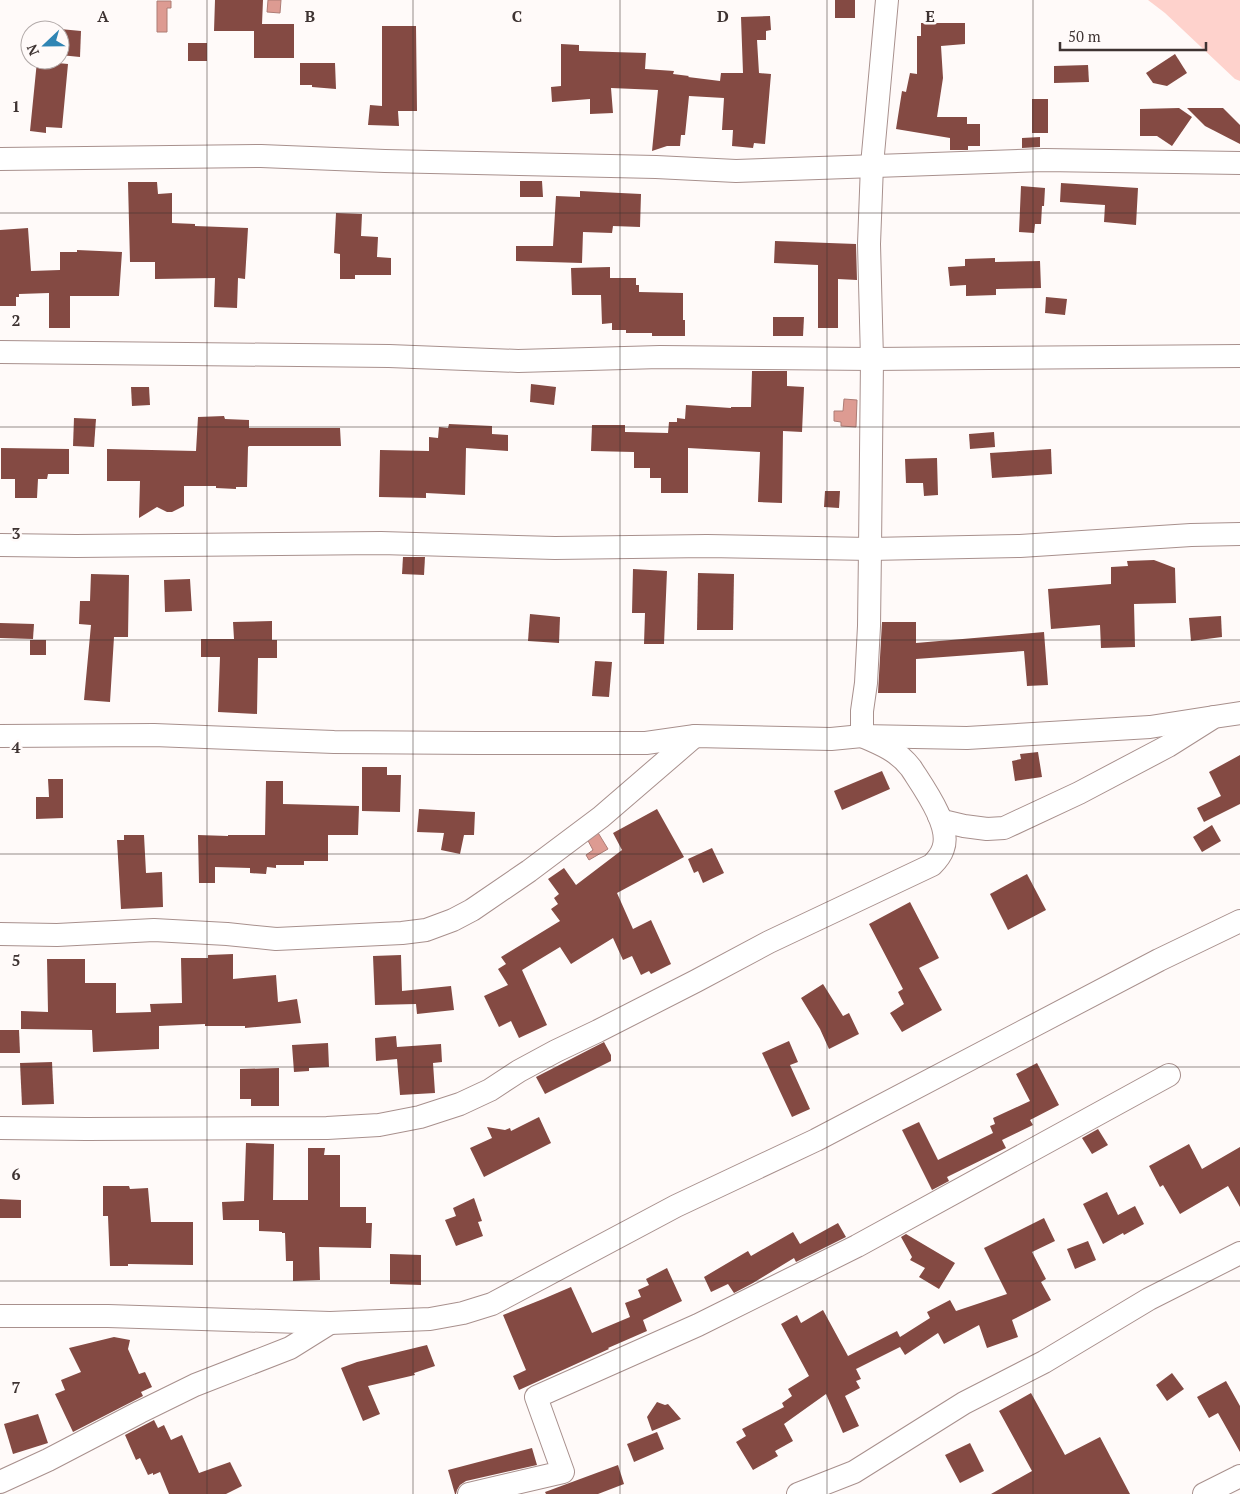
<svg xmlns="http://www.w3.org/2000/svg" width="1240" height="1494" font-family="'PT Serif',serif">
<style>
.green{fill:#fed2cc}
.water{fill:#dd9b92;stroke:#ad7c75}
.building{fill:#844a43}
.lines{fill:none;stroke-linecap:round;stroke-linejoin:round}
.street-casing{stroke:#a8908d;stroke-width:24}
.street{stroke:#fff;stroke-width:22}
.grid{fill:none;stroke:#3e3332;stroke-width:1;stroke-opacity:0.55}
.grid-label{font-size:16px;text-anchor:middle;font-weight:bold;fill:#3e3332;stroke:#fffaf9;stroke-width:5;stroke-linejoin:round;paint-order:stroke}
</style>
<rect width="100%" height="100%" fill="#fffaf9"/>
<path class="green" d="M1148,0H1240V81L1235,79L1165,13Z"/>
<g class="water">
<path d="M268,0H281L280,13L267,12Z"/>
<path d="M157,1H171V8H167V32H157Z"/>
<path d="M844,399L857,400L856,427L841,426V422L834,421V411H843Z"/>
<path d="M597,831L608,849L589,860L586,855L593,850L586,837Z"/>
</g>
<g class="building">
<path d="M215,0H263L262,24H294V58H254V31H214Z"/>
<rect x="835" y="0" width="20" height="18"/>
<path d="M770,16L771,30L766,31V40H757L759,73L771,74L765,144L754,143L753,148L732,146L733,130H722L724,98L689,96L685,135H681L680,146H667L652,151L658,90L611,88L613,113L590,114V99L552,102L551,87L561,86V44L579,45V51L646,53L645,69L674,71L673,74L689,76L688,77L720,81L721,73H743L741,17Z"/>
<path d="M921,23H965V44L941,46L943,78L937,117H967V124H980V146H968V150H950V138L896,129L902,91L906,92L910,73L917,74V36H921Z"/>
<path d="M382,26H416L417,111H398L399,126L368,125L370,105L382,106Z"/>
<path d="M60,29L81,31L80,57L60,55Z"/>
<rect x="188" y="43" width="19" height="18"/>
<path d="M1175,54L1187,73L1167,86L1153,83L1146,73Z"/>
<path d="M37,61L68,64L62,128L46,127V133L30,131Z"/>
<path d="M300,63H335L336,89L312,87V85H300Z"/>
<path d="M1088,65L1089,82L1054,83V66Z"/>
<rect x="1032" y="99" width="16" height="34"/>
<path d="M1179,108L1192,117L1172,146L1157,136H1140V109Z"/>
<path d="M1187,108H1223L1240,125V144L1205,126Z"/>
<path d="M1040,137V147L1022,148V138Z"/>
<path d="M520,181H542L543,197H520Z"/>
<path d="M128,182H157L158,194L172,193V223L195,224V226L248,228L245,279L238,278L237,308L214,307L215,278L155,279V262H130Z"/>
<path d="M1061,183L1138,188L1136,225L1104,222L1105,205L1060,202Z"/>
<path d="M1021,186L1045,188L1044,206H1042L1041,224H1035L1034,233L1019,232Z"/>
<path d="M580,191L641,194L640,227L613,226L612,233L583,232L582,263L516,261V246H553L556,196L580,197Z"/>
<path d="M336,213L362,214L361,236L378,237L377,257L391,258V275H355V279H340V254L334,253Z"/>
<path d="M28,228L31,271L60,270V252H77V250L122,252L119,296H70V328H49V293L19,294V297H16V306H0V230Z"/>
<path d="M775,241L856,244L857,280L838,279V328H818V265L774,263Z"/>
<path d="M995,258V262L1040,261L1041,288L996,289V295L966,296V285L950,286L948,267L965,266V259Z"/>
<path d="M610,267V278H636V285H639V292L683,293V320H685V336H652V333H626V330H612V323L602,324L601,295H572L571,268Z"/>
<path d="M1046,297L1067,299L1065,315L1045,313Z"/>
<path d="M773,317H804L803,336H773Z"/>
<path d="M752,371H787V386L804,387L802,432L783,431L782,503L758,502L760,452L688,448V493H661V478H650V468H634V452L591,451L592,425H625V432L668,433L669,422H677V418L685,419L686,405L731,408V407H751Z"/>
<path d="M531,384L556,387L554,405L530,402Z"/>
<path d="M131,387H149L150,405L132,406Z"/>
<path d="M224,416L225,419L249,420V428H340L341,446H249L248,447L247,487H236V489L216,488V486H184V506L172,512H167L157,507L139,518L140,481H107V449L196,451L198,417Z"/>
<path d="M74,418L96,419L94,447L73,446Z"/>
<path d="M449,424L492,426V434L508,435V451L466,448L465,495L426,493V498L379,497L380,450L429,451V437L438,438L439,427L448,428Z"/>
<path d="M994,432L995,447L970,449L969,434Z"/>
<path d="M1,448L69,449V474H48L47,479H38L37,498H15V479H1Z"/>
<path d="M1051,449L1052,474L992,478L990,453Z"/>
<path d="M937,458L938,495L924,496L923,483H906L905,459Z"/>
<path d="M825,491H840L839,508L824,507Z"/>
<path d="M403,557H425L424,575L402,574Z"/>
<path d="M1154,560L1175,568L1176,603L1134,604L1135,647L1101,648L1100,625L1051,629L1048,589L1111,584V567L1128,566L1127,561Z"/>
<path d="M633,569L667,571L664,644H644L645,613H632Z"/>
<path d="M698,573L734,574L733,630H697Z"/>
<path d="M91,574L129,575L128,637H114L110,702L84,700L91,625L79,624L80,601H90Z"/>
<path d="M190,579L192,611L165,612L164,580Z"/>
<path d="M530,614L560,617L559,643L528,641Z"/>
<path d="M1221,616L1222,637L1191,641L1189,618Z"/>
<path d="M272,621V640H277V658H258L257,714L218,712L220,657H201V639H234L233,622Z"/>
<path d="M882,622H916V643L1044,632L1048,685L1027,686L1024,651L916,659V693H878Z"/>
<path d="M0,623L34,624L33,639L0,638Z"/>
<rect x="30" y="640" width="16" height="15"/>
<path d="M595,661L612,662L609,697L592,696Z"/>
<path d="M1038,752L1042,777L1015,781L1012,761L1021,759L1020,754Z"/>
<path d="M1240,755V804L1204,822L1197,808L1221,796L1209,772Z"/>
<path d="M362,767H387V775H401L400,812L362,811Z"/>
<path d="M882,771L890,789L842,810L834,791Z"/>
<path d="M48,779H63V818L36,819V797H49Z"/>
<path d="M266,781H283V804L359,806L358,835H328V861H304V865H276V868L267,867L266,874L250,873V868L215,867V883H199L198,835L228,836V835H265Z"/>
<path d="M419,809L475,812L474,835H464L460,854L441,850L444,833L417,832Z"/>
<path d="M657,809L684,857L617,893L633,929L651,920L671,964L651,974L649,971L641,975L632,956L623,960L613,938L571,964L560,947L522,970L547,1025L519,1038L511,1021L499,1027L484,996L508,985L498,969L506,964L501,957L560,921L551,909L558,904L554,898L559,894L548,879L564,868L576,885L622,850L613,833Z"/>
<path d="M1212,825L1221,841L1202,852L1193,837Z"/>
<path d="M124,835H144L146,873L162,872L163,907L121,909L117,840H124Z"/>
<path d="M712,848L724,873L703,883L698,871L694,873L688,859Z"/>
<path d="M1027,874L1046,910L1008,930L990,894Z"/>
<path d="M910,902L939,958L919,968L942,1010L902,1032L890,1013L904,1004L898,992L903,989L869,924Z"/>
<path d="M233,954V979L276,975L278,1002L297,999L301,1023L245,1028V1026H205V1024L159,1026V1049L93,1052L92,1030L21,1029V1011L48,1012L47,959H85V983H116V1013L151,1012L150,1004L182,1003L181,958H208V955Z"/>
<path d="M401,955L402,991L451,986L454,1010L417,1014L416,1004L375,1005L373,956Z"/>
<path d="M823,984L843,1016L849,1013L859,1034L829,1049L820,1029L801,998Z"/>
<path d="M0,1030H19L20,1053H0Z"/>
<path d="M396,1036L397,1047L441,1044L442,1062L433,1063L435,1093L400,1095L397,1059L376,1061L375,1038Z"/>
<path d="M789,1041L798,1062L790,1065L810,1109L792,1117L762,1053Z"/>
<path d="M604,1042L611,1055V1061L545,1094L536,1077Z"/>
<path d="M328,1043L329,1067L309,1068V1071L294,1072L292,1045Z"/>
<path d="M52,1062L54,1104L22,1105L20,1063Z"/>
<path d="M1037,1063L1059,1105L1030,1120L1033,1125L1002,1140L1006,1148L947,1177L949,1181L932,1190L902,1130L919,1122L938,1160L993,1133L990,1126L995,1124L993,1118L1030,1101L1016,1074Z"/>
<path d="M279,1068V1106H251V1099H240V1069Z"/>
<path d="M539,1117L551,1143L484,1177L470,1148L492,1138L487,1127L505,1130L510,1128L511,1131Z"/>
<path d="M1098,1129L1108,1145L1092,1154L1082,1138Z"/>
<path d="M246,1143L274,1144L273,1200H308V1148H325L324,1155H340V1207H366V1223H372L371,1248L319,1247L320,1280L293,1281V1261H286L285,1233H282V1232L259,1231V1220H223L222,1202L244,1201Z"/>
<path d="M1189,1144L1202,1169L1240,1147V1207L1228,1186L1180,1214L1163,1185L1160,1187L1149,1166Z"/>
<path d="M103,1186H129L130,1189L148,1188L151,1222H193V1265L128,1264V1266H110L108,1216H103Z"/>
<path d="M1107,1192L1118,1215L1135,1206L1144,1224L1124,1235L1123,1233L1103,1244L1083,1204Z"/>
<path d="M474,1198L482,1221L478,1222L483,1236L456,1246L445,1220L456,1216L453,1208Z"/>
<path d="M0,1199L21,1200V1218H0Z"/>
<path d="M1044,1218L1055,1241L1032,1252L1046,1279L1041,1282L1051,1300L1012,1320L1018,1337L987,1348L979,1325L944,1344L938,1333L905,1355L900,1347L856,1369L861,1379L856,1381L860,1388L845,1396L859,1426L843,1433L826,1394L784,1424L793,1441L775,1451L778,1456L753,1470L736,1442L746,1436L742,1429L784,1407L782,1403L792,1396L788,1389L809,1376L781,1324L797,1315L801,1323L823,1310L848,1356L897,1331L900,1337L930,1318L927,1312L950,1300L956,1311L1007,1294L984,1248Z"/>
<path d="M838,1223L846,1237L796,1262L794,1258L753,1283L734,1293L728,1284L711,1292L704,1277L748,1251L751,1256L793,1232L800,1244Z"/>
<path d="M906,1234L955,1263L939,1289L919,1277L925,1268L910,1260L912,1257L901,1237Z"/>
<path d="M1088,1241L1096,1260L1075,1269L1067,1249Z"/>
<path d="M390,1254L421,1255V1285L390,1284Z"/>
<path d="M667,1268L682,1301L643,1320L647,1331L608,1348L609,1349L519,1390L513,1376L526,1370L503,1315L543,1299L571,1287L592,1333L630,1317L625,1303L641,1297L638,1290L649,1285L646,1279Z"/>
<path d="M114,1337L130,1340L128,1349L139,1374L145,1372L152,1387L141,1392L143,1396L73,1432L55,1394L65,1390L61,1380L81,1372L69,1348Z"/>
<path d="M427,1345L435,1366L414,1373L415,1375L368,1386L380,1414L363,1421L341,1368L357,1362Z"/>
<path d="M1172,1373L1184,1389L1167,1401L1156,1385Z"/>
<path d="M1226,1381L1240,1406V1452L1218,1413L1209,1418L1197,1397Z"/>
<path d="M1031,1393L1065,1455L1100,1437L1130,1494H991L1032,1471L999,1411Z"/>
<path d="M657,1402L665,1405L668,1404L681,1419L652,1431L647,1417Z"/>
<path d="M38,1414L48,1443L13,1454L4,1424Z"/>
<path d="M154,1420L158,1428L164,1425L171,1440L182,1435L199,1473L230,1462L242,1486L226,1494H169L160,1472L153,1475V1473L148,1475L140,1458L136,1460L125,1435Z"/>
<path d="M657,1432L664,1449L634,1462L627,1444Z"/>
<path d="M970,1443L984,1471L960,1483L945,1455Z"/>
<path d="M532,1448L537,1465L466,1481L460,1485L457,1490L456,1494H455L448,1470Z"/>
<path d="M618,1465L624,1484L598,1494H546L545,1492Z"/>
</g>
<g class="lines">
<g class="street-casing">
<g id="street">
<path d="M0,159L261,156L385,161L656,167L736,171L1044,160L1240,163"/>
<path d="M0,352L389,356L518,361L660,357L872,359L1240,356"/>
<path d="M0,545L76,546L381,543L555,548L707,546L870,549L1020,546L1191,535L1240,534"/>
<path d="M0,736L154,735L334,742L478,743H646L695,736L831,739L862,736L967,738L1150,727L1214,717"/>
<path d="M939,816L943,821L964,826L987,829L1004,828L1079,793L1168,746L1214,717L1240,713"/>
<path d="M0,934L57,935L154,930L227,934L276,939L402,933L426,930L453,920L472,910L529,871L601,817L695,736"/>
<path d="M0,1128L86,1129L327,1128L379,1125L420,1117L460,1104L490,1090L519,1071L556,1051L598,1031L696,981L769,942L932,865C936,861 941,855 943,849C952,826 923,787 911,768C898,751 881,744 862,736V711L866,683L869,626L870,549L872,359L869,244L872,165L887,0"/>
<path d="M0,1316H108L330,1323L430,1319L463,1313L492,1304L676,1206L816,1140L1159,960L1240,921"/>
<path d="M0,1482L48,1460L140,1412L195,1385L290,1348L330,1323"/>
<path d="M469,1494L563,1472L536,1397L698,1325L857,1246L1169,1075"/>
<path d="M798,1494L854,1472L964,1403L1044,1362L1149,1299L1240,1253"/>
<path d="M1204,1494L1240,1476"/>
</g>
</g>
<use href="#street" class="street"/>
</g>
<path class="grid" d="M207,0V1494M413,0V1494M620,0V1494M827,0V1494M1033,0V1494M0,213H1240M0,427H1240M0,640H1240M0,854H1240M0,1067H1240M0,1281H1240"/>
<g class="grid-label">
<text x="103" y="22">A</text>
<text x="310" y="22">B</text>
<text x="517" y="22">C</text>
<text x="723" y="22">D</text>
<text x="930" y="22">E</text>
<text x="16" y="112">1</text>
<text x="16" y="326">2</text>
<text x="16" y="539">3</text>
<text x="16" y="753">4</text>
<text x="16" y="966">5</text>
<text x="16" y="1180">6</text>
<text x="16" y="1393">7</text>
</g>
<g transform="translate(45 45) rotate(248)"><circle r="24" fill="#fffaf9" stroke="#b2aaa9"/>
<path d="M0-4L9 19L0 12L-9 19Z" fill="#3085b4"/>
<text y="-8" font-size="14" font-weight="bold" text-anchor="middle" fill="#3e3332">N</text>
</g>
<path d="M1060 42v8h146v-8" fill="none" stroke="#3e3332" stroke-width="2.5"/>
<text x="1068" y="42" font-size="15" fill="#3e3332" stroke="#fffaf9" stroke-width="4" paint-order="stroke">50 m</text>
</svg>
